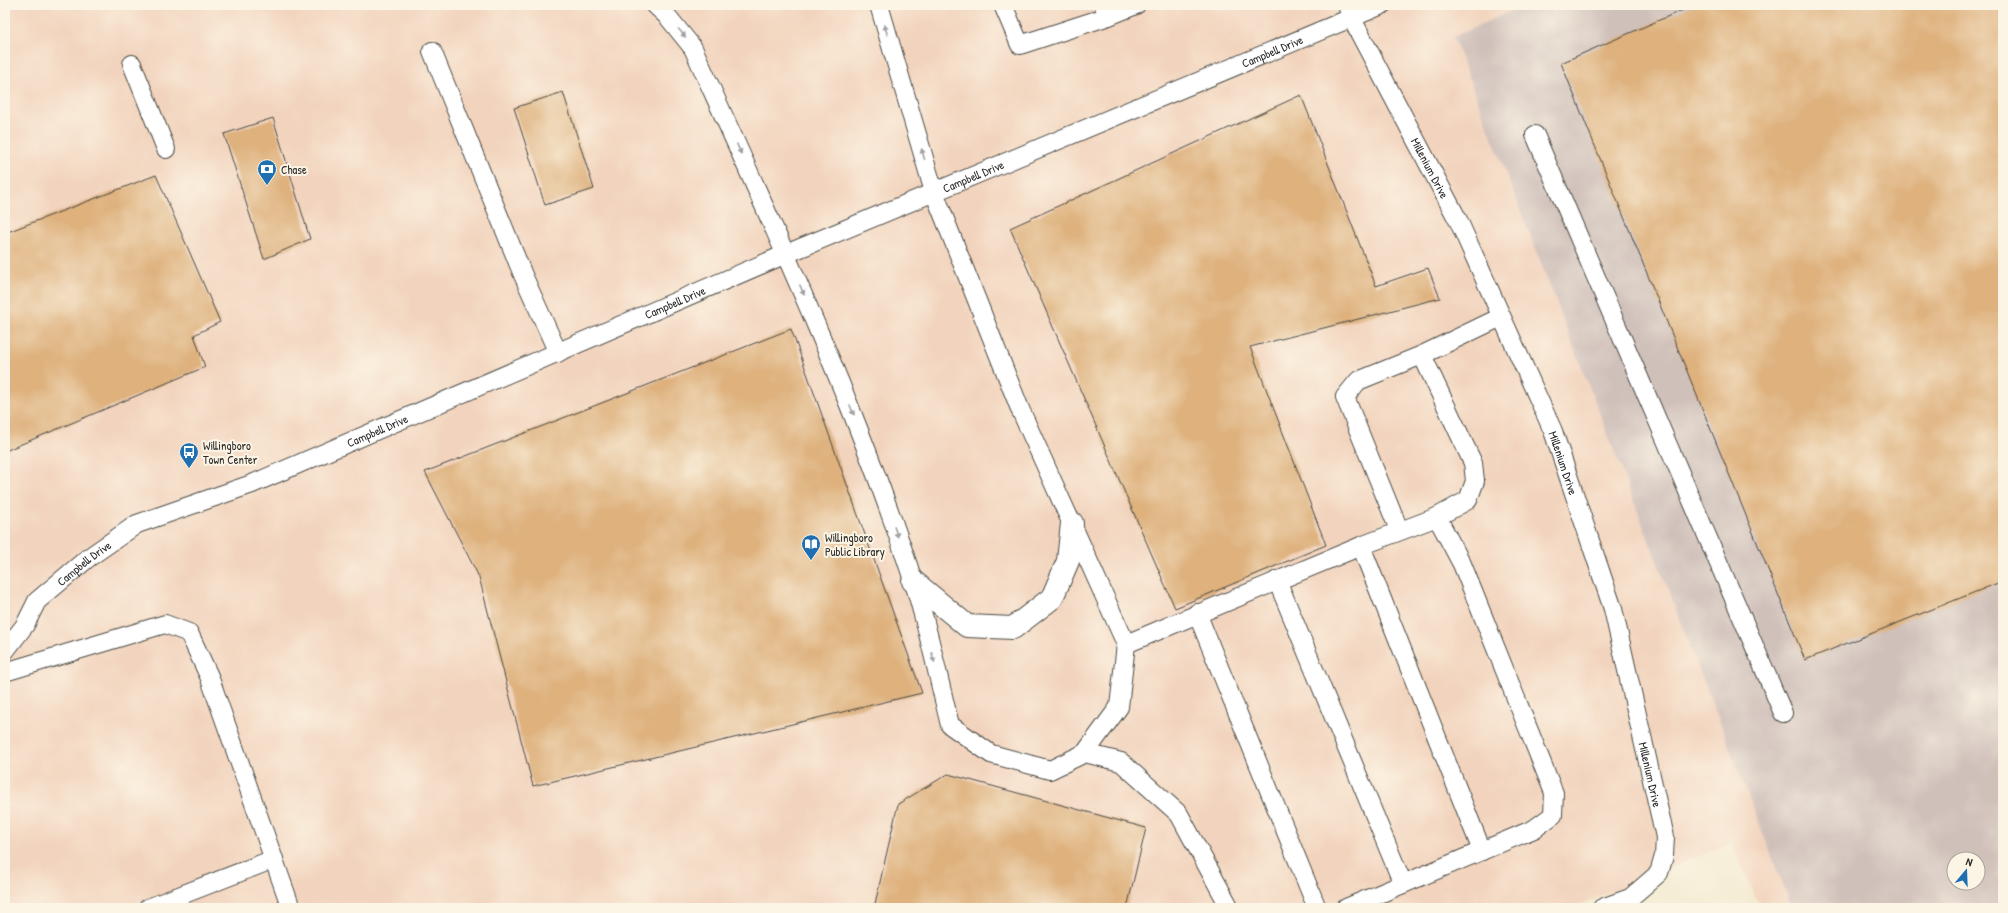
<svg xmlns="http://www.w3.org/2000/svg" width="2008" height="913" font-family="'Patrick Hand',sans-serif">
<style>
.built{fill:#f2d4be;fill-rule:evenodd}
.industrial{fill:#cfc0ba;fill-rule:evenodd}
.building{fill:#deb17d}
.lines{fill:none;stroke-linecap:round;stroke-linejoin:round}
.service-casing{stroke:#494843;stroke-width:20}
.pedestrian-casing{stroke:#494843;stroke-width:24}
.service{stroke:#fff;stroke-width:18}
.pedestrian{stroke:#fff;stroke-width:22}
.oneway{fill:#a0a0a0}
.labels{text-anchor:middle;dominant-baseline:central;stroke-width:4;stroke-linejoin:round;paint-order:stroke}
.street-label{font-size:12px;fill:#2b2b2b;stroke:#fcf5e5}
.poi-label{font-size:12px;fill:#2b2b2b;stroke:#fcf5e5;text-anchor:start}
</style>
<rect width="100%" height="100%" fill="#fcf5e5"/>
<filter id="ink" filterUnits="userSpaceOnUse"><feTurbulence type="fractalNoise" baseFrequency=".025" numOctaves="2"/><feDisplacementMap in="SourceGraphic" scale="8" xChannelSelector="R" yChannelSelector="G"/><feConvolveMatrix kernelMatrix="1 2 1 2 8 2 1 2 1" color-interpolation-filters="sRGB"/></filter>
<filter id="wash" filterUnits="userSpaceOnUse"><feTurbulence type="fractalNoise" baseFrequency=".012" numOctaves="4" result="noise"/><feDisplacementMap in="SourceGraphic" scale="16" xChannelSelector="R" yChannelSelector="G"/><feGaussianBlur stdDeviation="0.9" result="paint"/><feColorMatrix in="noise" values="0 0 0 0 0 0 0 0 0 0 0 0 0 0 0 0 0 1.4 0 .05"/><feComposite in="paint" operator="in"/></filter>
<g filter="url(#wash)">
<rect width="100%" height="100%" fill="#f2e9ce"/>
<path class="built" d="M5,5H2003V908H1761L1731,843L1571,908H5ZM1954,859H1978V883H1954Z"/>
<path class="industrial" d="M1524,5H2003V908H1792L1453,37ZM1954,859H1978V883H1954Z"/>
<g id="blocks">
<g class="building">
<path d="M1694,5H2003V581L1805,660L1561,63Z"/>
<path d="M563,92L594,189L545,205L514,108Z"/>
<path d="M1301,95L1376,286L1428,268L1440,298L1250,347L1326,545L1175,608L1010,228Z"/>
<path d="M273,118L310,239L264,259L224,134Z"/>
<path d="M156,175L220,322L194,335L205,367L5,451V233Z"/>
<path d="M791,329L922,693L533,786L479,577L425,472Z"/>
<path d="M948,774L1146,828L1127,908H874L898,804Z"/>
</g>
</g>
</g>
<g filter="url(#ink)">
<use href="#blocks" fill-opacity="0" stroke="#494843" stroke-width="1"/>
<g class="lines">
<g class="service-casing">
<g id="service">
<path d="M655,5L668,17L693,48C772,223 853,397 913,580C928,627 938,677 950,725L991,754L1050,770L1085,753L1119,707L1126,644L1020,409L934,192L879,5"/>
<path d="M1003,5L1020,45L1109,16"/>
<path id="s1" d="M1347,5L1352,19L1459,222L1553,431L1613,609L1665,837L1664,856L1659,873L1630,898L1602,908"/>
<path d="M1104,6L1109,16L1136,5"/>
<path d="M432,51L523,275L558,353"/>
<path d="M132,64L166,149"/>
<path d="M1535,135L1783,713"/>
<path d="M1422,355L1473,463L1475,481L1468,500L1437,517"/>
<path d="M1399,530L1345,397L1358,381L1422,355L1501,317"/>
<path d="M1361,546L1482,851"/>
<path d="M1277,580L1403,884"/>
<path d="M1197,613L1317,908"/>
<path d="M1126,644L1361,546L1437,517L1462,564L1554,793L1553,815L1534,829L1346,908"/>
<path id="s2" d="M5,651L25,625L37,601L88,558L137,524L252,484L786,254L1382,5"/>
<path d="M5,672L165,624L189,633L209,676L291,908"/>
<path d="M1085,753L1121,762L1179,814L1230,908"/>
<path d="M148,908L274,859"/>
</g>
</g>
<g class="pedestrian-casing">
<path id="pedestrian" d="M913,581L967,626L1013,628L1052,598L1068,561L1072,523"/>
</g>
<use href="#service" class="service"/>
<use href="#pedestrian" class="pedestrian"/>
</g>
<defs><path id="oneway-solid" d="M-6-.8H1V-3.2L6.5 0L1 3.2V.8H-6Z"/></defs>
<g class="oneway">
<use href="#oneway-solid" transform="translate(886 30) rotate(-106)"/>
<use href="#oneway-solid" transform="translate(682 33) rotate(50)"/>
<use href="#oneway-solid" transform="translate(739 149) rotate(66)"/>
<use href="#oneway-solid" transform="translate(923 154) rotate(-106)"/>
<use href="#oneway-solid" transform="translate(802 290) rotate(66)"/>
<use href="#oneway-solid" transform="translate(852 410) rotate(68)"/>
<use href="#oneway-solid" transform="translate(896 532) rotate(70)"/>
<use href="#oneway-solid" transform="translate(933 657) rotate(75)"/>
</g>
</g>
<defs>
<g id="bank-pin" transform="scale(1)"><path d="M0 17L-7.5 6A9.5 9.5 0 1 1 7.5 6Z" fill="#1f6fb2" stroke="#fcf5e5"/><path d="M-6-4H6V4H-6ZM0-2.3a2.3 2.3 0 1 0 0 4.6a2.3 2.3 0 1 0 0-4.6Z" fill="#fff"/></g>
<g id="bus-pin" transform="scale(1)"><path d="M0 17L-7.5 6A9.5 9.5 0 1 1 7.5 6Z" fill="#1f6fb2" stroke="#fcf5e5"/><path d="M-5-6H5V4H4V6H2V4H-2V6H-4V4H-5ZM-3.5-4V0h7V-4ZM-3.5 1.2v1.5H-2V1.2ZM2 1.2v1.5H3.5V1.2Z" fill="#fff"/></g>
<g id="library-pin" transform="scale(1)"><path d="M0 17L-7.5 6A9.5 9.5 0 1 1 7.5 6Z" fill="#1f6fb2" stroke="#fcf5e5"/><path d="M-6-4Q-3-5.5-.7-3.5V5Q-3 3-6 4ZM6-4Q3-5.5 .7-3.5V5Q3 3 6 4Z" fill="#fff"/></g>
</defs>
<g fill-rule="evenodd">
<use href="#bank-pin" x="267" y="169"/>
<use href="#bus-pin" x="189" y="452"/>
<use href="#library-pin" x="811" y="544"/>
</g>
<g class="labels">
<g class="street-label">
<text stroke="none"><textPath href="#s2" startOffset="1416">Campbell Drive</textPath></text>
<text stroke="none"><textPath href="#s1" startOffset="183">Millenium Drive</textPath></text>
<text stroke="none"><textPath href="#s2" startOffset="1092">Campbell Drive</textPath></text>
<text stroke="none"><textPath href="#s2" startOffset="768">Campbell Drive</textPath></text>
<text stroke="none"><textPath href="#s2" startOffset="444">Campbell Drive</textPath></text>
<text stroke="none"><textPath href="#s1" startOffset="507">Millenium Drive</textPath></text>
<text stroke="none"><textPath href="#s2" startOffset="120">Campbell Drive</textPath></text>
<text stroke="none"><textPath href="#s1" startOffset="831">Millenium Drive</textPath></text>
</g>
<g class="poi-label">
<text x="281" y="169">Chase</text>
<text x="203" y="445">Willingboro<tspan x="203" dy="14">Town Center</tspan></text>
<text x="825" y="537">Willingboro<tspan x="825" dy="14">Public Library</tspan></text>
</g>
</g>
<rect width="2008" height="913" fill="none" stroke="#fcf5e5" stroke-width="20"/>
<g transform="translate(1966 871) rotate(19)"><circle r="19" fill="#fcf5e5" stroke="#a8a49b"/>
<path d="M0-3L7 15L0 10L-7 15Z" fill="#1f6fb2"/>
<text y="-6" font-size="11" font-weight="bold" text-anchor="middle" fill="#2b2b2b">N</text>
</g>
</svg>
